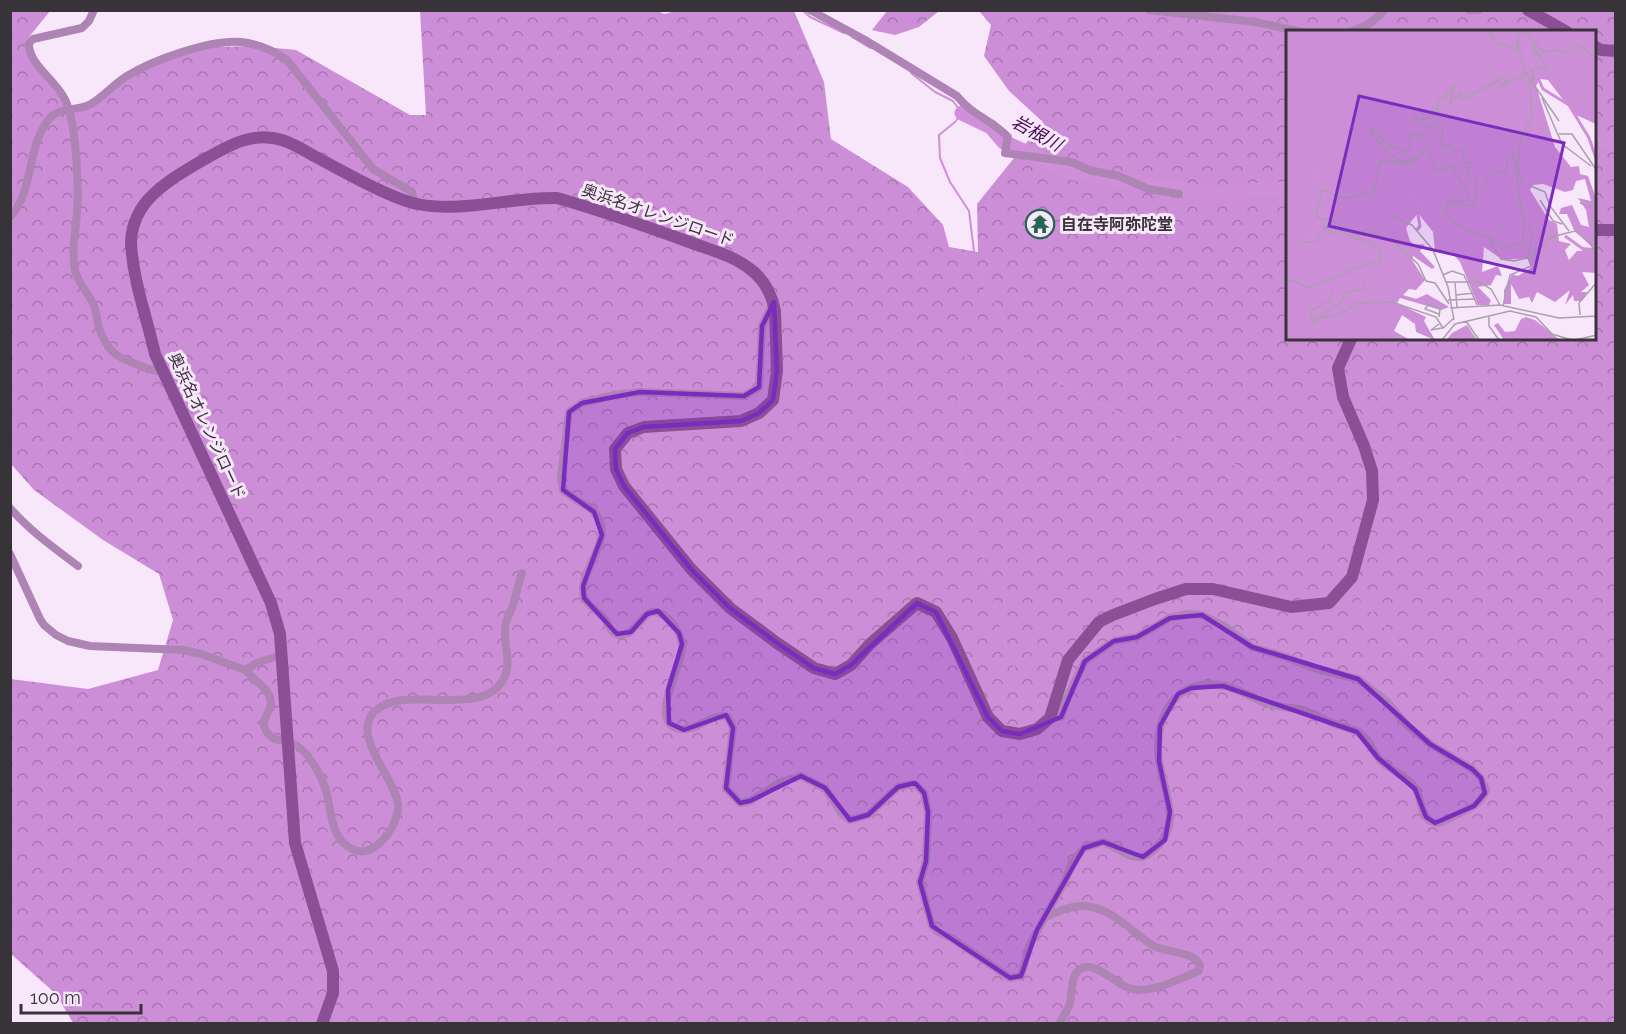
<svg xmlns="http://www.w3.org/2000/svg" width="1626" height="1034" font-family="Raleway,'Noto Sans JP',sans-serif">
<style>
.forest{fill:url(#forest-crowns);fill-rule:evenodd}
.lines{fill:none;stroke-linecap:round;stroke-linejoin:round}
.stream{stroke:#cf8fd9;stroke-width:2}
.river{stroke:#cf8fd9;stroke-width:15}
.street{stroke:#ad84b3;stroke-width:8}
.secondary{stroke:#8b4f95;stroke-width:12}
.marked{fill:#7b2cbf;fill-opacity:0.2;stroke:#7b2cbf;stroke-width:4.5;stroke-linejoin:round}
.labels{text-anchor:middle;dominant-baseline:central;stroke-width:6;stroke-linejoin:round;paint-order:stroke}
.street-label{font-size:16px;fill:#383239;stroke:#f8e7fb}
.poi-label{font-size:16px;font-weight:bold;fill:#383239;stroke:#f8e7fb;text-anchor:start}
.water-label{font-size:18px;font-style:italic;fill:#490f52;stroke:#f8e7fb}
.inset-river{fill:none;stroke:#cf8fd9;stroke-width:3}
.inset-road{fill:none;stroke:#ab9fad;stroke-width:1.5}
.view{fill:#7b2cbf;fill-opacity:0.15;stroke:#7b2cbf;stroke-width:3}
.inset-edge{fill:none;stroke:#383239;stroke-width:3}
</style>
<defs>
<pattern id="forest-crowns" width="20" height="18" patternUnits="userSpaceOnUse" patternTransform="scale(1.5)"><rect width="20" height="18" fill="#cd8ed8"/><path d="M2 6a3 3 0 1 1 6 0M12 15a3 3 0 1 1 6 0" fill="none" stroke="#a775b0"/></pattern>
</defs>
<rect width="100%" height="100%" fill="#f8e7fb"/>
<g class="forest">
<path d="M656,10L664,14L681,10L794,11L824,82L831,139L908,187L943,225L949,247L978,252L977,204L1043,122L1009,91L984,56L991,25L979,11H1615V1023H73L56,994L11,954V679L88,689L158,670L173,620L159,574L103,540L34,490L11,464L10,11H50L25,42L69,108L81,106L160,60L216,47L253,46L296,50L410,115H426L420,11ZM1287,32H1594V339H1287Z"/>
<path d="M887,11V10L939,11L919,27L895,35L872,30Z"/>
</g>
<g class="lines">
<g class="stream">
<path d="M802,10L810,17L844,33"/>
<path d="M852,37L870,48"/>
<path d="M911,73L935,92L953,101L962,113L955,122L939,135L940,158L950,182L969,211L977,275L985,289L1012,328L1024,360L1054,380L1123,415L1223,458L1275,488L1313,525L1347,577"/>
<path d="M1610,140L1616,148"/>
<path d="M985,289L958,384L961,455L991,592L1005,642L1016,673"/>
<path d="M1351,585L1362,600L1407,654L1466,698"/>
</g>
<g class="river">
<path d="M962,113L991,127L1004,142L1068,172L1203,193L1287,189"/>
<path d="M1594,144L1616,137"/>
</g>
<g class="street">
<path d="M94,10L89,21L82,28L33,39L29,43C28,66 60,81 68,107C76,129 79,187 77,211C76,231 71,250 75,270C78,284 89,293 94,306C97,313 97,321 99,328C107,350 115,357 136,364C145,368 152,371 162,371"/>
<path d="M810,10L865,40L957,96C973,116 991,119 1008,137L1005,153L1071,162L1089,170L1119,176L1148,189L1179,194"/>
<path d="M1149,10L1256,22L1302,32"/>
<path d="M1469,10H1479"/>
<path d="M1350,32C1363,28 1375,22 1384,10"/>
<path d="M10,217C35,190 26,147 49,119C59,107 78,111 91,104C104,96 114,84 127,76C153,60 211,39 241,42C259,44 273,50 287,60L373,169L412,192L415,203"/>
<path d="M773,302L762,326L759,387L744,396L640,392L614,395L582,403L569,412L561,476L563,490C572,498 584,503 593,511C620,537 576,570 584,597C587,604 597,611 603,617C608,622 609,631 616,634C636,642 643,602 662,614C672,620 683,635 682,648C682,664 650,719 676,728C694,735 710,712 728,717L733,728L726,788L740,803L750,801L781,782L801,776L825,788L842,814L850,820L868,815L898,787L912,784L917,786L924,793L928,812L926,861L920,882L932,926L938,932L953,939L1010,978L1021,976L1030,944L1065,881L1072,863L1084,848L1103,842C1115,846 1128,858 1141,857C1147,856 1152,852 1156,848C1186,820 1158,783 1158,749C1158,708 1181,677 1225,686C1239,689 1250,697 1263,702C1275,707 1286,707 1299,709C1309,711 1318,716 1328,721C1337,726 1348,727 1358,732C1369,738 1372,751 1380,760C1391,771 1406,775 1415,788C1422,798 1420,814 1430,821C1433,822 1436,823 1439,823C1441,823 1473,807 1475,805C1480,801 1484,795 1486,790L1481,778L1472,769L1430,744L1408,726L1387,702L1358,679L1317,669L1286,657L1252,647L1224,626L1202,615L1188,614L1170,618L1137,637L1114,641L1085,661L1067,698L1061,717L1050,718"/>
<path d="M10,508C30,531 54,548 78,566"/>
<path d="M10,554L40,619L44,625L56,635L68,641L90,646L184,650L201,654L245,670L266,690L270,697L271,705L263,723C270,748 286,735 301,749C311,757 323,779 326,791C332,812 330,840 354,850C376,859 400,823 398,804C396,780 351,736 374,712C403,682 483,721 504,678C512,663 504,646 505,629C505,621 509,615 512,608C516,596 518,584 522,573"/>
<path d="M245,670L259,662L282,655"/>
<path d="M1046,917C1059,911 1072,905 1086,906C1114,909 1132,933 1154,946C1167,953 1194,951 1200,965L1199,971C1179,979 1154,993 1132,989C1117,987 1088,951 1075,975C1071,983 1072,994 1070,1003C1068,1010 1063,1017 1059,1024"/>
</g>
<g class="secondary">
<path d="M1528,10L1567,32"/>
<path d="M1594,46L1601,50L1616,51"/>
<path d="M1594,230H1616"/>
<path d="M322,1024L333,993V971L295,843L280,634L271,603L155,354C147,318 133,281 131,243C131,232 135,219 141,209C154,188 184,171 205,159C230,145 253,131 282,140C294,144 304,150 314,156C341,170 389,198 417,204C464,213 510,197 557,198C603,211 648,227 692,243C711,250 734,256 750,269C764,279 772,295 775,311L777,371L773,400L759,413L741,421L644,427L628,433L615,449L616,469L624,486L691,569L730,608L777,643L814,668L835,674L851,665L870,644L917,603L936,612L952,638L988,717L1002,731L1020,734L1037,729L1050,718L1068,660L1099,622L1113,615L1155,599L1186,589H1213L1291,607L1329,603L1352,577L1373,500L1372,471L1364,446L1343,397L1338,368L1351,339"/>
</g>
</g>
<path class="marked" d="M774,302L777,371L773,400L759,413L741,421L644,427L628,433L615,449L616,469L624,486L691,569L730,608L777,643L814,668L835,674L851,665L917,603L936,612L988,717L1002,731L1020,734L1061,717L1085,661L1114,641L1137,637L1170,618L1202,615L1252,647L1358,679L1430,744L1472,769L1481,778L1485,793L1474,806L1435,823L1426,817L1415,789L1378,758L1357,732L1223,686L1191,688L1178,694L1160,726L1159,761L1170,812L1165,840L1143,857L1103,842L1084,848L1037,930L1021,976L1010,978L932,926L920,882L926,861L928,812L924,793L915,783L898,787L868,815L850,820L825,788L801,776L750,801L740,803L726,788L733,728L726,715L684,730L669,723L668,690L682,644L679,633L658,611L647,614L631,632L617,634L584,598L583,586L602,535L594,512L563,490L569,412L582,403L640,392L744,396L759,387L762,326Z"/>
<defs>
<g id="temple-ring" transform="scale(1.5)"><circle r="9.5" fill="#f8e7fb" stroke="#236452" stroke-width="1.5"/><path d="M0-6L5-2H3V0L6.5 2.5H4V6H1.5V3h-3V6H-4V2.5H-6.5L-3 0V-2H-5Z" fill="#236452"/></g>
</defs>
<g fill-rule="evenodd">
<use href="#temple-ring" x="1040" y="224"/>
</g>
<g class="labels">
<g class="street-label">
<text transform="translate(658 215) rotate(19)">奥浜名オレンジロード</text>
<text transform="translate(207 426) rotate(65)">奥浜名オレンジロード</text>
</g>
<g class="poi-label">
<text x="1061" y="224">自在寺阿弥陀堂</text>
</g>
<g class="water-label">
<text transform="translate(1037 133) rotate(29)">岩根川</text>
</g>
</g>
<g transform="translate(1286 30)">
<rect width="310" height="310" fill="#f8e7fb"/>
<path d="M0,1H310V111V94L288,84L262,50L254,49L250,56L269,117L285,137L293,136L294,144L302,146L310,168V243L296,242L303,255L295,262H301L295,271H288L287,265L279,275L284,260L269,272L251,262L246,273L243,267L233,269L225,254V274H218V260L226,244L232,246L246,237L242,228L217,230L198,217L196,242L212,236L216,246L210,245L205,255L192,257L205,270L203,275H192L174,232L165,222L149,221L147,202L132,183L120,198L124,211L128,215L139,214L134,221L149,237L146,239L127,226L126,230L139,250L130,260L123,259L117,265L130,269L141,264L163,277L155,280L114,268L111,273L140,287L138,291L149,310L130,302L129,294L116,285L108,301L124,310H0ZM299,149L305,171L292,168L300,180L303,197L295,195L286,175L275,178L273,184H281L288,200L307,218L296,217V221H291L283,230L279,220L285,214L273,211L271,194L263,190L244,160L247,155L257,154L279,162L287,160L290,151Z" fill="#cd8ed8" fill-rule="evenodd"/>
<path d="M240,287L249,290L274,310H218L208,295L212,293L219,302L229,301L235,289ZM181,295L191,310H160L166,303Z" fill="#cf8fd9"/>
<path class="inset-river" d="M237,14L257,59L283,75L303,108L311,131M83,113L101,145L129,168L134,196L131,200M26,140L39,159M133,178L140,158L139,129M279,206L311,229M16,211L43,180L85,181L107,186"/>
<path class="inset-road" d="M203,1L211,12L232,19M249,15V21L260,36M244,49L273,91M247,51V39L261,37M256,68L276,114L305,136M142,98L125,86L140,90L148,80L153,83L150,71L158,68L169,54L163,75L175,62L176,70L217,48L220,51L215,57L241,43M273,104H286L311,141M130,129L114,131L96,118L84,100L91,98L98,112L118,122L123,118L125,104L136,105L149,91L157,100L155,118L165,115L169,122L178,121L177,132L185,133L181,146H188L191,151L188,175L163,174M199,156L205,142L221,143V130L227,126L236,152L259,162L264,176L283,201M254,170L267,191L276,194M294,173L311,179M105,185L126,195L147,220L162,257L168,290M203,209L215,229L228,231L245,227L265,207L289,201L304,213L311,226M16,212H29L40,197L46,204L62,199L70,205L80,200L106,210L132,234L140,251L149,253L163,274M157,245L166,241L178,245L191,275M0,251L7,250L22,258L95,229L94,221L85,212L68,208L48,191L34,188L30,183L35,163L39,160L50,167L65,168L88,161L94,131L125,134L138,121L144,124L150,141L165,136L183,164L181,171H162L159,183L163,189L183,202L201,206L218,218L236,213L238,194L231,155L234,111L246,87L243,49L232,19V4L238,1L257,22L270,20L282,24L292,14L311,29M160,252H193L205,259L214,275M169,253L171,277M170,265L188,263M162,270L189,269M217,276L224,245L245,236L242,228L246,207L244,196L238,192M164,278L214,275L273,288L311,286M203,285V296L213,310M294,285L293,273L311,252M153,287L154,279L142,275L139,279L153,284M34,288L55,284L70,273L106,272L150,287L157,298L168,288M180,291L193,310M28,294L24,281L43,271L46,262M153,294L145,300L156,298M24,299L31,288L53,274L60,263L77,259L81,251M156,310L169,294L224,281L250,287L266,304L286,310M289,310L311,305"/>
<path class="view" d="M73,66L278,113L248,243L43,196Z"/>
<rect width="310" height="310" class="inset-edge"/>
</g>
<rect width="1626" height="1034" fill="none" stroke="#383239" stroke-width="24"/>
<path d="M21 1004v9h120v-9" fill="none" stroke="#383239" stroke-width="3"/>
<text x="30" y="1004" font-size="18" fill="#383239" stroke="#f8e7fb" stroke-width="4.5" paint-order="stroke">100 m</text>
</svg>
